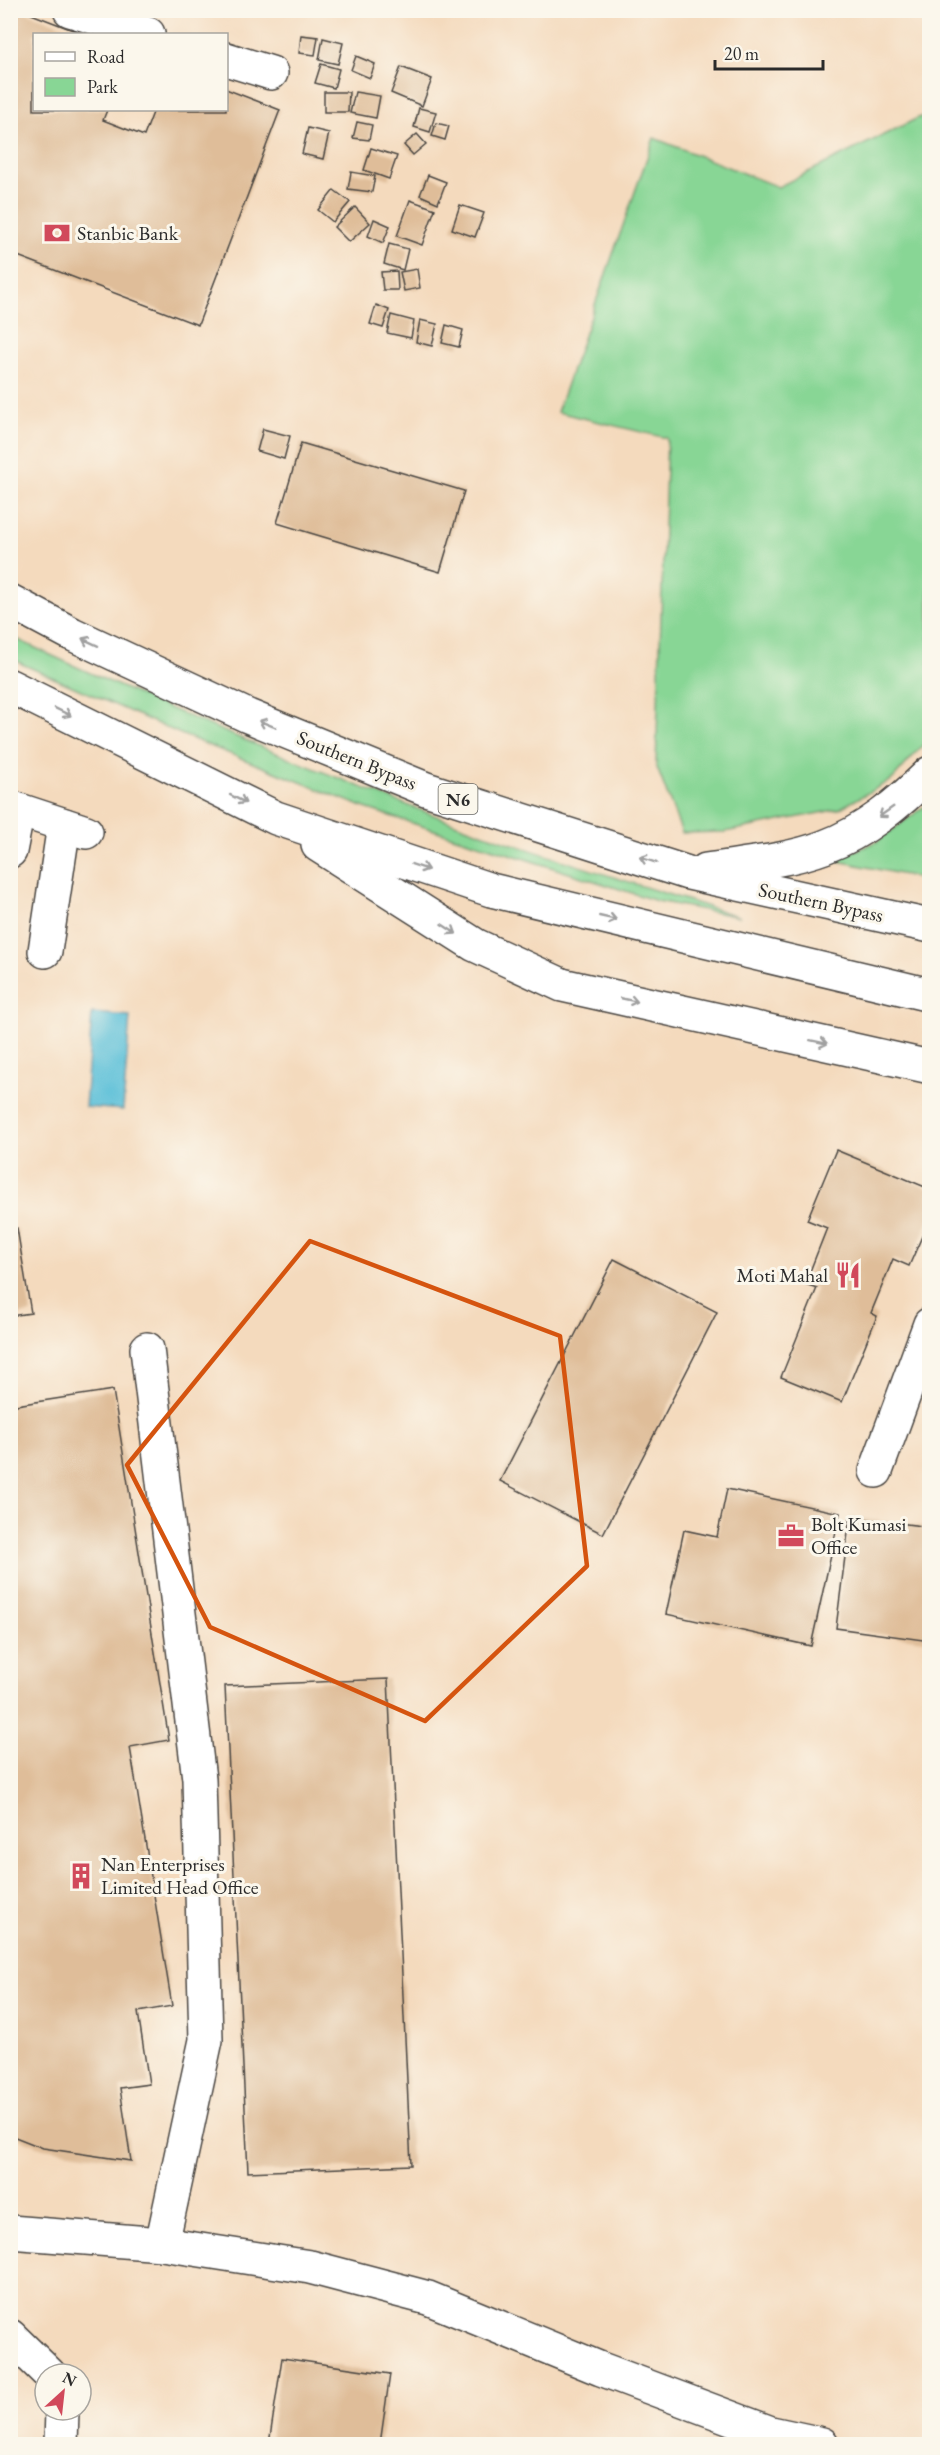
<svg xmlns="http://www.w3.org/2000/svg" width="940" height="2455" font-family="'EB Garamond',serif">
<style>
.green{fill:#88d695;stroke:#5a8060;stroke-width:1.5}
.water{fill:#5abfd8;stroke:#427582;stroke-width:1.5}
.building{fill:#dfbd99}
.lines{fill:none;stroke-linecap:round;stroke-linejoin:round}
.minor-casing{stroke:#494541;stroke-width:36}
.highway-casing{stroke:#494541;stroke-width:36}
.minor{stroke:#fff;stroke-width:33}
.highway{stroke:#fff;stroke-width:33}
.oneway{stroke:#a0a0a0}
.marked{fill:none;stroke:#d5540f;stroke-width:4.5;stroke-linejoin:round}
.labels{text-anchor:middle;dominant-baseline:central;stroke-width:6;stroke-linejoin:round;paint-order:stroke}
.shield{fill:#fbf7ec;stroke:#696865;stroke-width:1.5}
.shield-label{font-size:18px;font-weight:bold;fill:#2b2b2b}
.poi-label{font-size:20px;fill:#2b2b2b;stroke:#fbf7ec;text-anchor:start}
.street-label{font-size:20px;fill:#2b2b2b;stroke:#fbf7ec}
</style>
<rect width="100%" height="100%" fill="#fbf7ec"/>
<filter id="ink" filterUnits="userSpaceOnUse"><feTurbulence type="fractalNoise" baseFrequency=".0167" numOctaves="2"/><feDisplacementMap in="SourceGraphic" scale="12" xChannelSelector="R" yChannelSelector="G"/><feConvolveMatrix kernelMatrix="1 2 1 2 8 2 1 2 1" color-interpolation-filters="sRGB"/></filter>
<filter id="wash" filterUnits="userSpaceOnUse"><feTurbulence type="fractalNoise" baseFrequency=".008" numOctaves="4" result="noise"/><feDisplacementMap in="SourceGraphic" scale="24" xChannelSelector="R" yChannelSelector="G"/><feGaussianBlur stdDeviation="1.35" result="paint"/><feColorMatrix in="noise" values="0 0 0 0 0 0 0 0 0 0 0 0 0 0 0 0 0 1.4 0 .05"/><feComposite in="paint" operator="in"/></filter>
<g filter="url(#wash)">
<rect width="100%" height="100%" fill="#f4dabd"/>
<g class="green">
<path d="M929,115V738L893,779L839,809L725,832L682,833L656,765L667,438L557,412L654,138L778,187L918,118Z"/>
<path d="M10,636C160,707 313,770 468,828C557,861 650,888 740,917L657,901L365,808L183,735L22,664L11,658Z"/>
<path d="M929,803V880L833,860L876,842Z"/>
</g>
<path class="water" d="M92,1013L130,1016L123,1110L85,1107Z"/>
<g id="blocks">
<g class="building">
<path d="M10,10H21L83,34H34V110H107L103,120L144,136L154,110H226V89L280,110L198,325L10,253Z"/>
<path d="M301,35L318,37L315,55L299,53Z"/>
<path d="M323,38L343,43L338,64L319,60Z"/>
<path d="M356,56L375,64L370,78L351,70Z"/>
<path d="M321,64L339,69L334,88L315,83Z"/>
<path d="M401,67L432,79L422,106L391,93Z"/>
<path d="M324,92H349L348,112H324Z"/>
<path d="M355,92L380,96L376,118L350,113Z"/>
<path d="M419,108L436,112L430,132L414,127Z"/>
<path d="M357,122L372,125L369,140L353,138Z"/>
<path d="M436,123L449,126L445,140L432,136Z"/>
<path d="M308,128L329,133L323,159L302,154Z"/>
<path d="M417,134L426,144L413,155L404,145Z"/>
<path d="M371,148L397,156L389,179L364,170Z"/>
<path d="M351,172L375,176L372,192L348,189Z"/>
<path d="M428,175L446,182L438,203L420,195Z"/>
<path d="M334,190L350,202L333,222L318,210Z"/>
<path d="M410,200L435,209L422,245L397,236Z"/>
<path d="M460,205L484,213L475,237L452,229Z"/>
<path d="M355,207L370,223L349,242L334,227Z"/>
<path d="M374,219L390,226L383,243L368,236Z"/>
<path d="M389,244L408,249L403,270L384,264Z"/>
<path d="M417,269L420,288L404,291L400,272Z"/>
<path d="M397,271L398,290H383L381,272Z"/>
<path d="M376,305L389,310L383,328L370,324Z"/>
<path d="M391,315L414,321L411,338L387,333Z"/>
<path d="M420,320L437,324L432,346L416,342Z"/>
<path d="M446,325L463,330L459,347L442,343Z"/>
<path d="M263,429L290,436L284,459L257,451Z"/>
<path d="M301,443L464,491L440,572L277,523Z"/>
<path d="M836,1150L930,1189V1218L909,1266L893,1259L871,1313L877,1316L842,1402L781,1377L817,1288L805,1284L827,1228L807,1220Z"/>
<path d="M17,1228L31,1313L10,1316V1229Z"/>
<path d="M614,1259L717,1312L603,1534L500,1481Z"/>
<path d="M113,1390L169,1740L130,1747L172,2006L138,2012L149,2084L120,2088L131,2161L43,2148L10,2135V1406Z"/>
<path d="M727,1489L840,1513L811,1646L666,1614L684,1530L717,1537Z"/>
<path d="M850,1517L930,1527V1641L836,1628Z"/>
<path d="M388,1679L411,2165L248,2172L225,1686Z"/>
<path d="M282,2358L390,2374L380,2444H269Z"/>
</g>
</g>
</g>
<g filter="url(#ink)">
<use href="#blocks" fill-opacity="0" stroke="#494541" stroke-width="1.5"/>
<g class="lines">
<g class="minor-casing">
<g id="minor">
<path d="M70,10L148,34"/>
<path d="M226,59L271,73"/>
<path d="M10,807L86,832"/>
<path d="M10,851L18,810"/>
<path d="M45,951L64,825"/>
<path d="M147,1349L199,1779L206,2040L162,2244"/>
<path d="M876,1471L930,1324"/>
<path d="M10,2232L162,2244L310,2267L428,2298L601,2369L771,2433L822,2444"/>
<path d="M10,2336L49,2374"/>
<path d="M61,2444L62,2410"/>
</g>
</g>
<g class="highway-casing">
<g id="highway">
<path d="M10,601L72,634L248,716L426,789L688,873L930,926"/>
<path d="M10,686L276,818L491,890L930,995"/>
<path d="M318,845L475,945L562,985L930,1067"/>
<path d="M706,870C745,864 787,861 824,847C865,832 899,803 930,773"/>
</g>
</g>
<use href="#minor" class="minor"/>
<use href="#highway" class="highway"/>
</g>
<defs><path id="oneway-shaft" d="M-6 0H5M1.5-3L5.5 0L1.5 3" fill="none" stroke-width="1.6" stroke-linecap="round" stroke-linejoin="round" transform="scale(1.5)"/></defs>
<g class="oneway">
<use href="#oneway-shaft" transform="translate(90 642) rotate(-155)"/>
<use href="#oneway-shaft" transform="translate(63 712) rotate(26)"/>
<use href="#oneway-shaft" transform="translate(267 724) rotate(-158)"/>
<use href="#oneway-shaft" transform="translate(238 799) rotate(27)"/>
<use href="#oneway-shaft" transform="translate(886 812) rotate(145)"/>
<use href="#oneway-shaft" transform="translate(648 860) rotate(-162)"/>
<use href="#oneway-shaft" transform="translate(420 867) rotate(19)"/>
<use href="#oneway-shaft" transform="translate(608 918) rotate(13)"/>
<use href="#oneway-shaft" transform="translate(449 929) rotate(33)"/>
<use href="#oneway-shaft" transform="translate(629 1000) rotate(12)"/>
<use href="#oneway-shaft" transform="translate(819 1042) rotate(12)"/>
</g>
</g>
<path class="marked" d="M310,1241L560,1336L587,1566L425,1721L210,1627L127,1465Z"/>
<defs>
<g id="bank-bare" transform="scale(2.07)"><path d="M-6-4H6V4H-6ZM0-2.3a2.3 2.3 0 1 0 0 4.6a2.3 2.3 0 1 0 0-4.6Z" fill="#d1495b" stroke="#fbf7ec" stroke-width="2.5" paint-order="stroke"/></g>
<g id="restaurant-bare" transform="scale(2.07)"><path d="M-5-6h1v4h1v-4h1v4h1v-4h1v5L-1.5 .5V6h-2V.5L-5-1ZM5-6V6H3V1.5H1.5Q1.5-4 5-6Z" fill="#d1495b" stroke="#fbf7ec" stroke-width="2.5" paint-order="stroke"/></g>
<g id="office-bare" transform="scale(2.07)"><path d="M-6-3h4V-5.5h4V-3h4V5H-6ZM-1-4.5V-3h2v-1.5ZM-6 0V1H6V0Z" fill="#d1495b" stroke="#fbf7ec" stroke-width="2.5" paint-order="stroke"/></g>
<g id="building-bare" transform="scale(2.07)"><path d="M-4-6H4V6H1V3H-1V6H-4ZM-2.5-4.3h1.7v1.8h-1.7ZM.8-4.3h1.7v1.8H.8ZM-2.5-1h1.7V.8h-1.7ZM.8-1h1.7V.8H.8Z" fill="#d1495b" stroke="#fbf7ec" stroke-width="2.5" paint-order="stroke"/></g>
</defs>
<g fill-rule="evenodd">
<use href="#bank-bare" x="57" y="233"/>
<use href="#restaurant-bare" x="848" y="1275"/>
<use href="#office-bare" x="791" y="1536"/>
<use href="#building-bare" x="81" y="1876"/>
</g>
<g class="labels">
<rect class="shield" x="438.5" y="784" width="39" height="30" rx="4.5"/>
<g class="shield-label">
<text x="458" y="799">N6</text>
</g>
<g class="poi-label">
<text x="77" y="233">Stanbic Bank</text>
<text x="828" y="1275" text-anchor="end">Moti Mahal</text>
<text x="811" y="1524">Bolt Kumasi<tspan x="811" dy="23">Office</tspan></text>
<text x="101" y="1864">Nan Enterprises<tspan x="101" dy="23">Limited Head Office</tspan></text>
</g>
<g class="street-label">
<text transform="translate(357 760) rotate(22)">Southern Bypass</text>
<text transform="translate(821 902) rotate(12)">Southern Bypass</text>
</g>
</g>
<rect width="940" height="2455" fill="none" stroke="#fbf7ec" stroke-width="36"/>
<rect x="33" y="33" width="195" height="78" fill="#fbf7ec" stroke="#a8a59f" stroke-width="1.5"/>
<rect x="45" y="52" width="30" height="9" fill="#ffffff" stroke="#a8a59f" stroke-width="1.5"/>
<text x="87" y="63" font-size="18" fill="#2b2b2b">Road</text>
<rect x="45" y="78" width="30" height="18" fill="#88d695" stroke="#a8a59f" stroke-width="1.5"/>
<text x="87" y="93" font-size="18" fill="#2b2b2b">Park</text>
<g transform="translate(63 2392) rotate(27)"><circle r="28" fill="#fbf7ec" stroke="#a8a59f" stroke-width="1.5"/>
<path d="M0-4.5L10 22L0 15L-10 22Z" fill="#d1495b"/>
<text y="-9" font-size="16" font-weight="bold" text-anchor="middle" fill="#2b2b2b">N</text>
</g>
<path d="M715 60v9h108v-9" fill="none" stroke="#2b2b2b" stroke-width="3"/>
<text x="724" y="60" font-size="18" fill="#2b2b2b" stroke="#fbf7ec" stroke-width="4.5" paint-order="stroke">20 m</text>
</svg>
